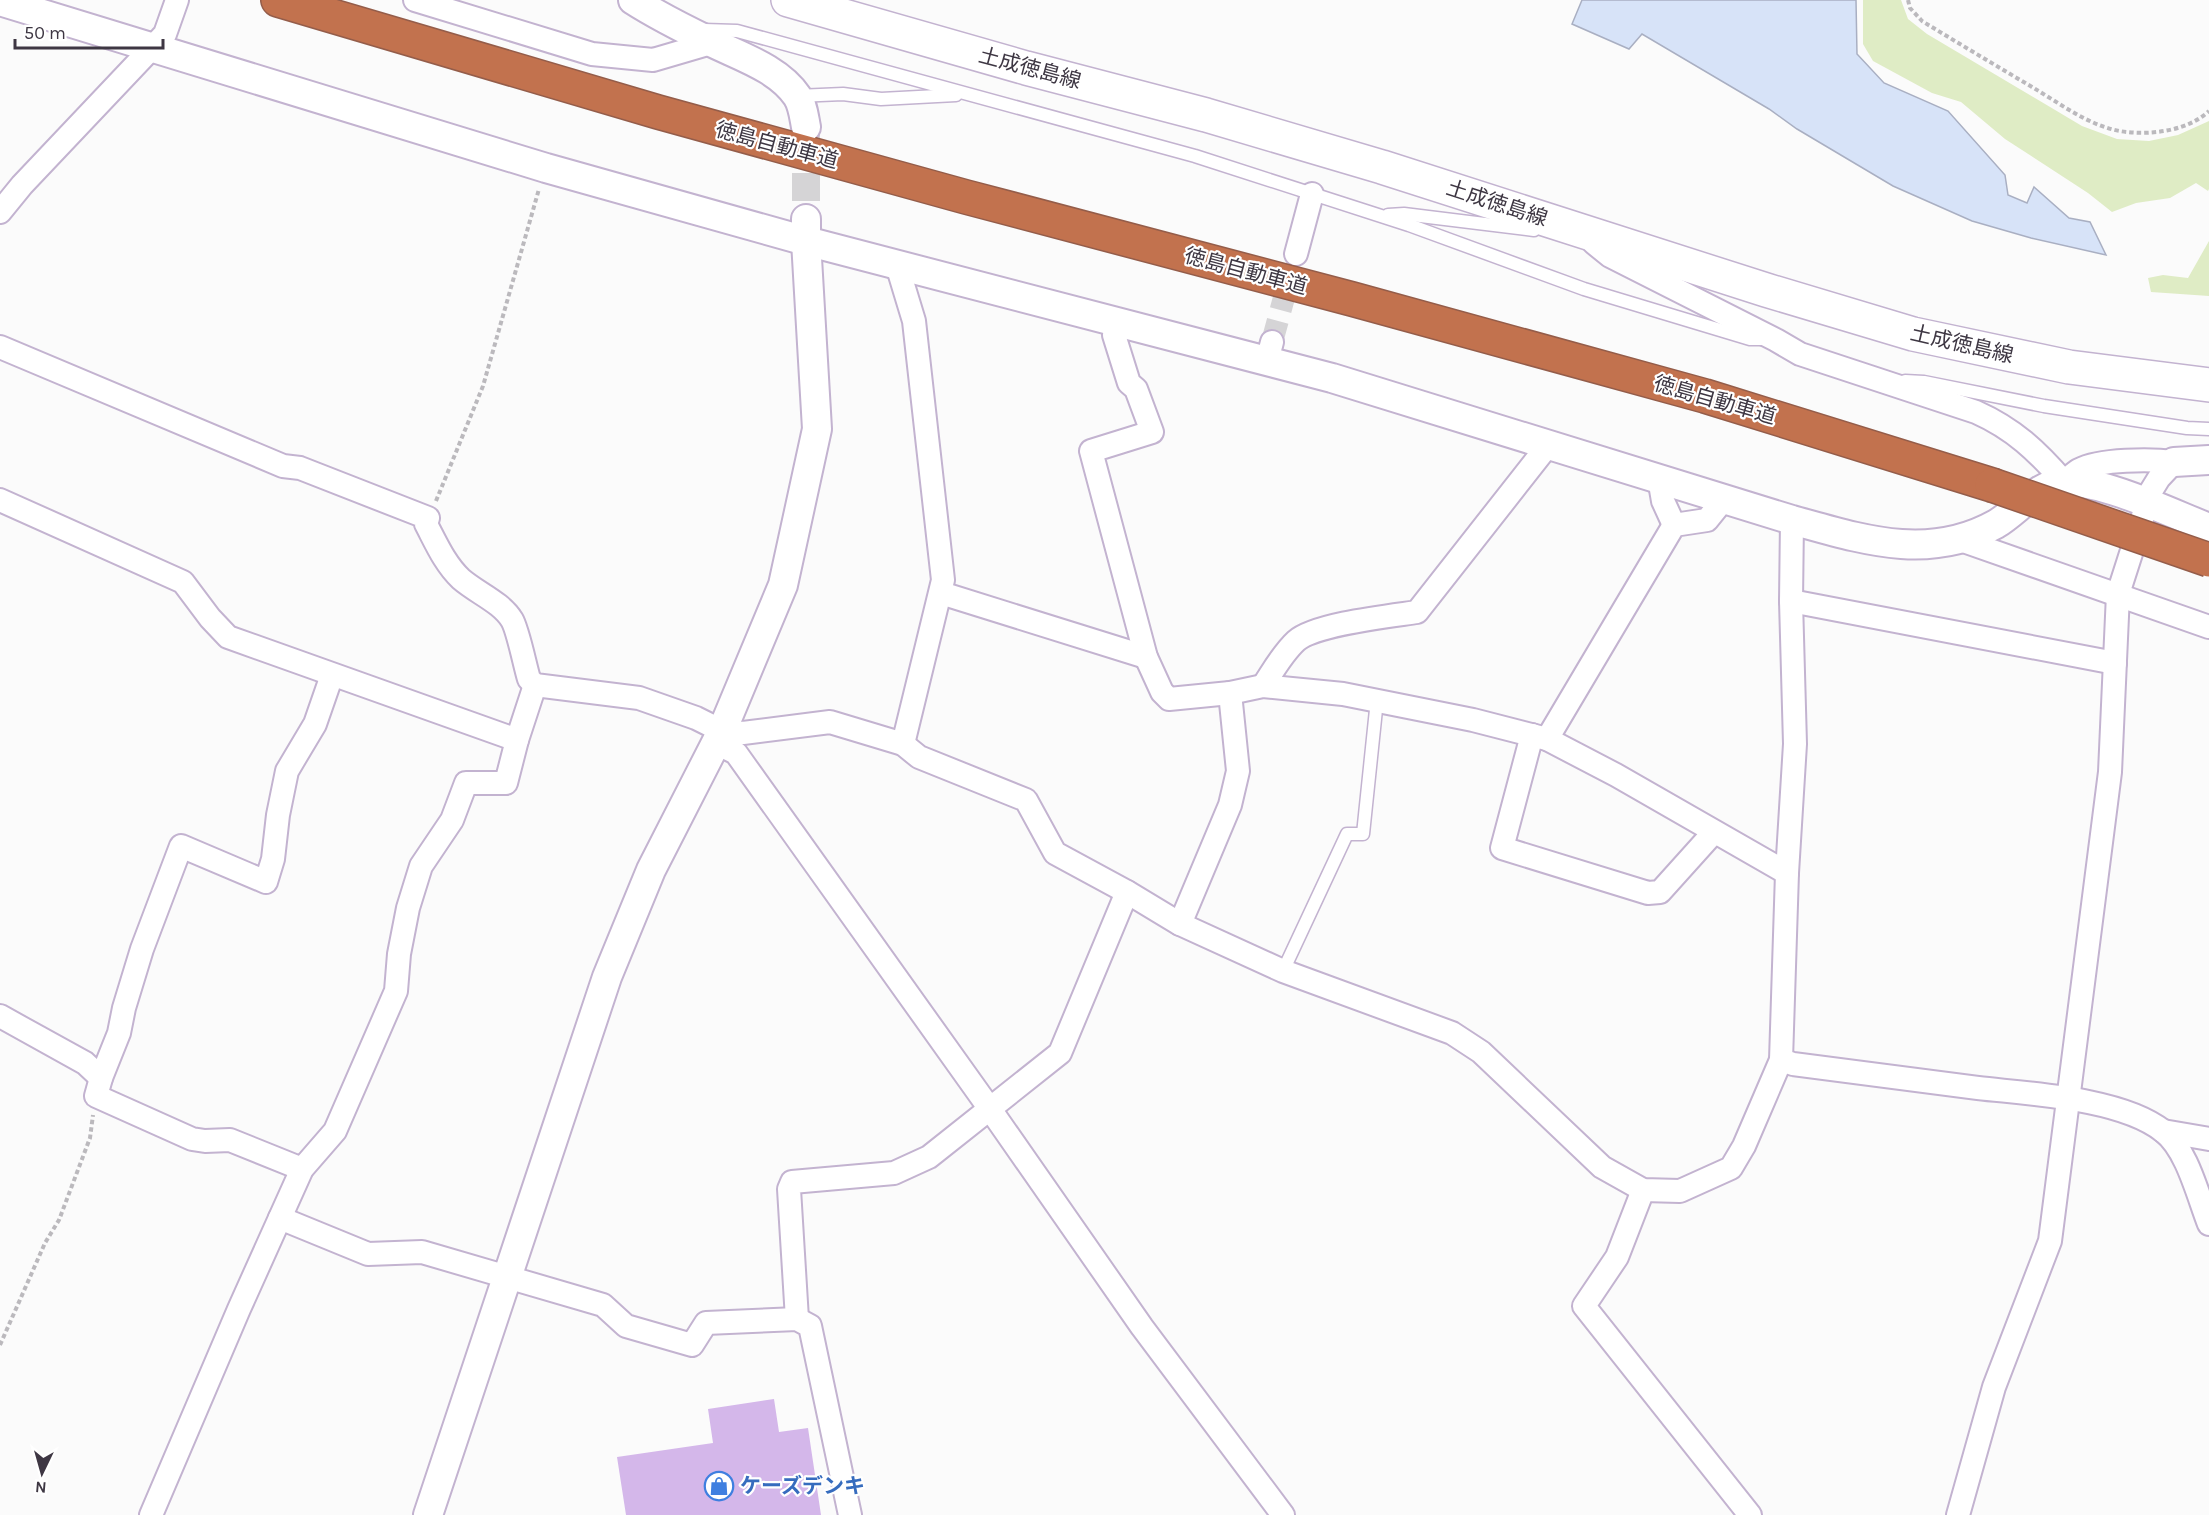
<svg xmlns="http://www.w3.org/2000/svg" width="2209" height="1515" font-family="Karla,'Noto Sans JP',sans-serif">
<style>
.green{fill:#dfecc5}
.water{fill:#d7e3f8;stroke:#a9afc2;stroke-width:1.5}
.building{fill:#d4b7ea}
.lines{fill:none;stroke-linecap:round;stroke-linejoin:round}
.minor-tunnel{stroke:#d5d4d6;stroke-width:22;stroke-dasharray:22 11;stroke-linecap:butt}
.tertiary-tunnel{stroke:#d5d4d6;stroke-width:28;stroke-dasharray:28 14;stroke-linecap:butt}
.service-casing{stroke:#c3b3d0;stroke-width:15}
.minor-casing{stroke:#c3b3d0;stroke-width:26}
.tertiary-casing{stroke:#c3b3d0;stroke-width:32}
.secondary-casing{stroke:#c3b3d0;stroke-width:36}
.motorway-casing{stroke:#945d4a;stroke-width:36}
.path{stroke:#bbb9bd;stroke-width:4;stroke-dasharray:4.5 3;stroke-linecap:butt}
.service{stroke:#fff;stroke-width:12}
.minor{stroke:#fff;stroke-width:22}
.tertiary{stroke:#fff;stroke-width:28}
.secondary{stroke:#fff;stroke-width:33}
.motorway{stroke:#c2724e;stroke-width:33}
.motorway-bridge-casing{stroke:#945d4a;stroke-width:36;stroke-linecap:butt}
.motorway-bridge{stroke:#c2724e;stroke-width:33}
.labels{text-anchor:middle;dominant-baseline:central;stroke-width:4.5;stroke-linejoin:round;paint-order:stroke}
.street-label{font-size:21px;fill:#3e3743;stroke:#fff}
.shop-label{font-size:21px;font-weight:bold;fill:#366cbe;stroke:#fff;text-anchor:start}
</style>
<rect width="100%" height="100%" fill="#fbfbfb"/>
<g class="green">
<path d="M1863,0H1901L1908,19L1927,34L2082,126L2117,139L2149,141L2178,135L2209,121V189L2208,191L2196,183L2170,198L2136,203L2112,212L2088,193L2005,139L1961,102L1932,93L1873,61L1863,44Z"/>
<path d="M2209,241V296L2151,292L2148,278L2163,275L2188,278Z"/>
</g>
<path class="water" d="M1582,0H1856L1857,54L1884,83L1948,111L2005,175L2008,195L2027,203L2034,187L2069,218L2090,222L2106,255L2031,238L1972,221L1893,186L1797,129L1769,109L1642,34L1629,49L1572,24Z"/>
<path class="building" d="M774,1399L779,1432L808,1428L821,1515H626L617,1457L713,1443L708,1409Z"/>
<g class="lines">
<path class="minor-tunnel" d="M1272,342L1292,268"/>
<path class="tertiary-tunnel" d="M806,131V219"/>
<g class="service-casing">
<g id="service">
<path d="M704,30L737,31L1195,156L1409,225L1584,289L1750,339H1763"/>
<path d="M797,96L843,94L881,99L956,95"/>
<path d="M1388,215L1404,214L1534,230"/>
<path d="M1905,381L1924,382L2044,406L2187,428L2209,429"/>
<path d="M1283,971L1347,834H1363L1377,700"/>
</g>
</g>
<g class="minor-casing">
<g id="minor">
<path d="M415,0L592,54L653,60L711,43"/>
<path d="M0,212L22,185L165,34L177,0"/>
<path d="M1594,243L1610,256L1776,340L1800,354L1976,412C2014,429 2037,451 2064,482C2069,478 2074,473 2079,470C2100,459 2151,459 2174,462"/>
<path d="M1296,254L1312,194"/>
<path d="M897,265L914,321L943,580L903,744"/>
<path d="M1116,323L1114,335L1129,383L1136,389L1152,432L1091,451L1146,657L1162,692L1169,699L1230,693L1263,686L1343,694L1473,720L1547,739L1616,775L1787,873"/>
<path d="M0,347L283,466L300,468L428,518L426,524C436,543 445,564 461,579C477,593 501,602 512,620C518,630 525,666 529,679L535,685L639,698L696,718L722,731L743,733L830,722L903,744L919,757L1026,800L1055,853L1127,892L1180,924L1283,971L1452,1033L1481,1052L1602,1167L1643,1190L1680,1191L1731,1168L1744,1146L1781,1060L1787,873L1795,744L1791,601L1792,520"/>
<path d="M1267,361L1272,342"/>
<path d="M1659,478L1663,501L1674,525"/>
<path d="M0,500L183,582L210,618L228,637L517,740"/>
<path d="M1958,539L2209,627"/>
<path d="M941,593L1146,657"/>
<path d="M1791,601L2115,663"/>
<path d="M1263,686C1273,671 1282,654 1296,641C1315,624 1390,616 1417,612L1549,444"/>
<path d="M1532,735L1502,848L1648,893L1660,892L1714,832"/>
<path d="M1547,739L1674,525L1707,520L1724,499"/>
<path d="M716,743L736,753L990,1109L1142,1327L1283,1515"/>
<path d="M1180,924L1230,805L1238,771L1230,693"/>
<path d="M0,1016L85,1063L101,1078"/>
<path d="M1781,1060L1793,1064C1855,1072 1917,1080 1978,1088C2030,1094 2121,1098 2163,1131C2187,1149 2198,1196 2209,1224"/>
<path d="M2163,1131L2209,1139"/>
<path d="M302,1169L230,1140L205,1141L192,1139L96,1096L101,1078L119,1033L124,1008L142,949L181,846L266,882L273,859L278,815L287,771L315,724L332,675"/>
<path d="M1643,1190L1617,1257L1584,1306L1750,1515"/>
<path d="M280,1218L368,1254L422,1252L603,1305L626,1326L692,1345L706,1323L797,1319L810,1326L850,1515"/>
<path d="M797,1319L789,1189L792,1182L894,1173L929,1157L1060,1053L1127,892"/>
<path d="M151,1515L239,1309L302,1169L335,1131L396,991L399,954L408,908L421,866L452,820L466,783H506L517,740L535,685"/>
<path d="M1958,1515L1994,1387L2050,1241L2110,772L2118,594L2151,491L2159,478L2174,462"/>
</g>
</g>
<g class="tertiary-casing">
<g id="tertiary">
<path d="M633,0C658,16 684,29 711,42C739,56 778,68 797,96C803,105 804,117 806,127"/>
<path d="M0,1L546,168L806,241L1332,378L1792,520C1861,539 1928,562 1996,524C2018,511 2038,483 2066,482C2103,480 2173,514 2209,528"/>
<path d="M2174,462L2209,460"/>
<path d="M428,1515L607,977L651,870L722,731L783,585L817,429L806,241V219"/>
</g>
</g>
<g class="secondary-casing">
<path id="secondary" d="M788,0L1026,68L1206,115L1382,167L1766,290L1913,334L2069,367L2209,385"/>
</g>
<g class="motorway-casing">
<path id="motorway" d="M278,0L658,112L966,197L1352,299L1705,396L1992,485"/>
</g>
<g class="path">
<path d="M1908,0L1910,8L1922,21C1958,43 1995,65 2032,87C2061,104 2093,129 2127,132C2154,135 2189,130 2209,111"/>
<path d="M436,501L483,386L539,189"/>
<path d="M0,1345L45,1243L59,1220L90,1138L93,1115"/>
</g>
<use href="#service" class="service"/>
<use href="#minor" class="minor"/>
<use href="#tertiary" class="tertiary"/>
<use href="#secondary" class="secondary"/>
<use href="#motorway" class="motorway"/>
<g class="motorway-bridge-casing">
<path id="motorway-bridge" d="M1992,485L2209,560"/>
</g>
<use href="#motorway-bridge" class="motorway-bridge"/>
</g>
<defs>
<g id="shop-ring" transform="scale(1.5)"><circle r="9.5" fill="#fff" stroke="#3f7fe0" stroke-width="1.5"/><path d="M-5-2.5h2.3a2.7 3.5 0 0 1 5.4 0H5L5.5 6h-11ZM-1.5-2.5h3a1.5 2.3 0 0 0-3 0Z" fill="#3f7fe0"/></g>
</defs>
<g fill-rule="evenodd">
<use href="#shop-ring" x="719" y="1486"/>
</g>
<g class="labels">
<g class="street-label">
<text transform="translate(1030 68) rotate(15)">土成徳島線</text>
<text transform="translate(777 145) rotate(15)">徳島自動車道</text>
<text transform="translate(1497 203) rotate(18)">土成徳島線</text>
<text transform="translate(1246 271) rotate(15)">徳島自動車道</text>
<text transform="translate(1962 344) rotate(13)">土成徳島線</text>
<text transform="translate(1715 400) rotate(16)">徳島自動車道</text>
</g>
<g class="shop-label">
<text x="740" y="1486">ケーズデンキ</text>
</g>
</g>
<g transform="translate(42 1473) rotate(185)" stroke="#ffffff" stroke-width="4.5" paint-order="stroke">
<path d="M0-4.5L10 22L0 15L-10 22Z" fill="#3e3743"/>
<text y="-9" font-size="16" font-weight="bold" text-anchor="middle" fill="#3e3743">N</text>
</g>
<path d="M15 39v9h148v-9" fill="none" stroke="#3e3743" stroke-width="3"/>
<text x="24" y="39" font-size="18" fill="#3e3743" stroke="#ffffff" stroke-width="4.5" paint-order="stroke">50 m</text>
</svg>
